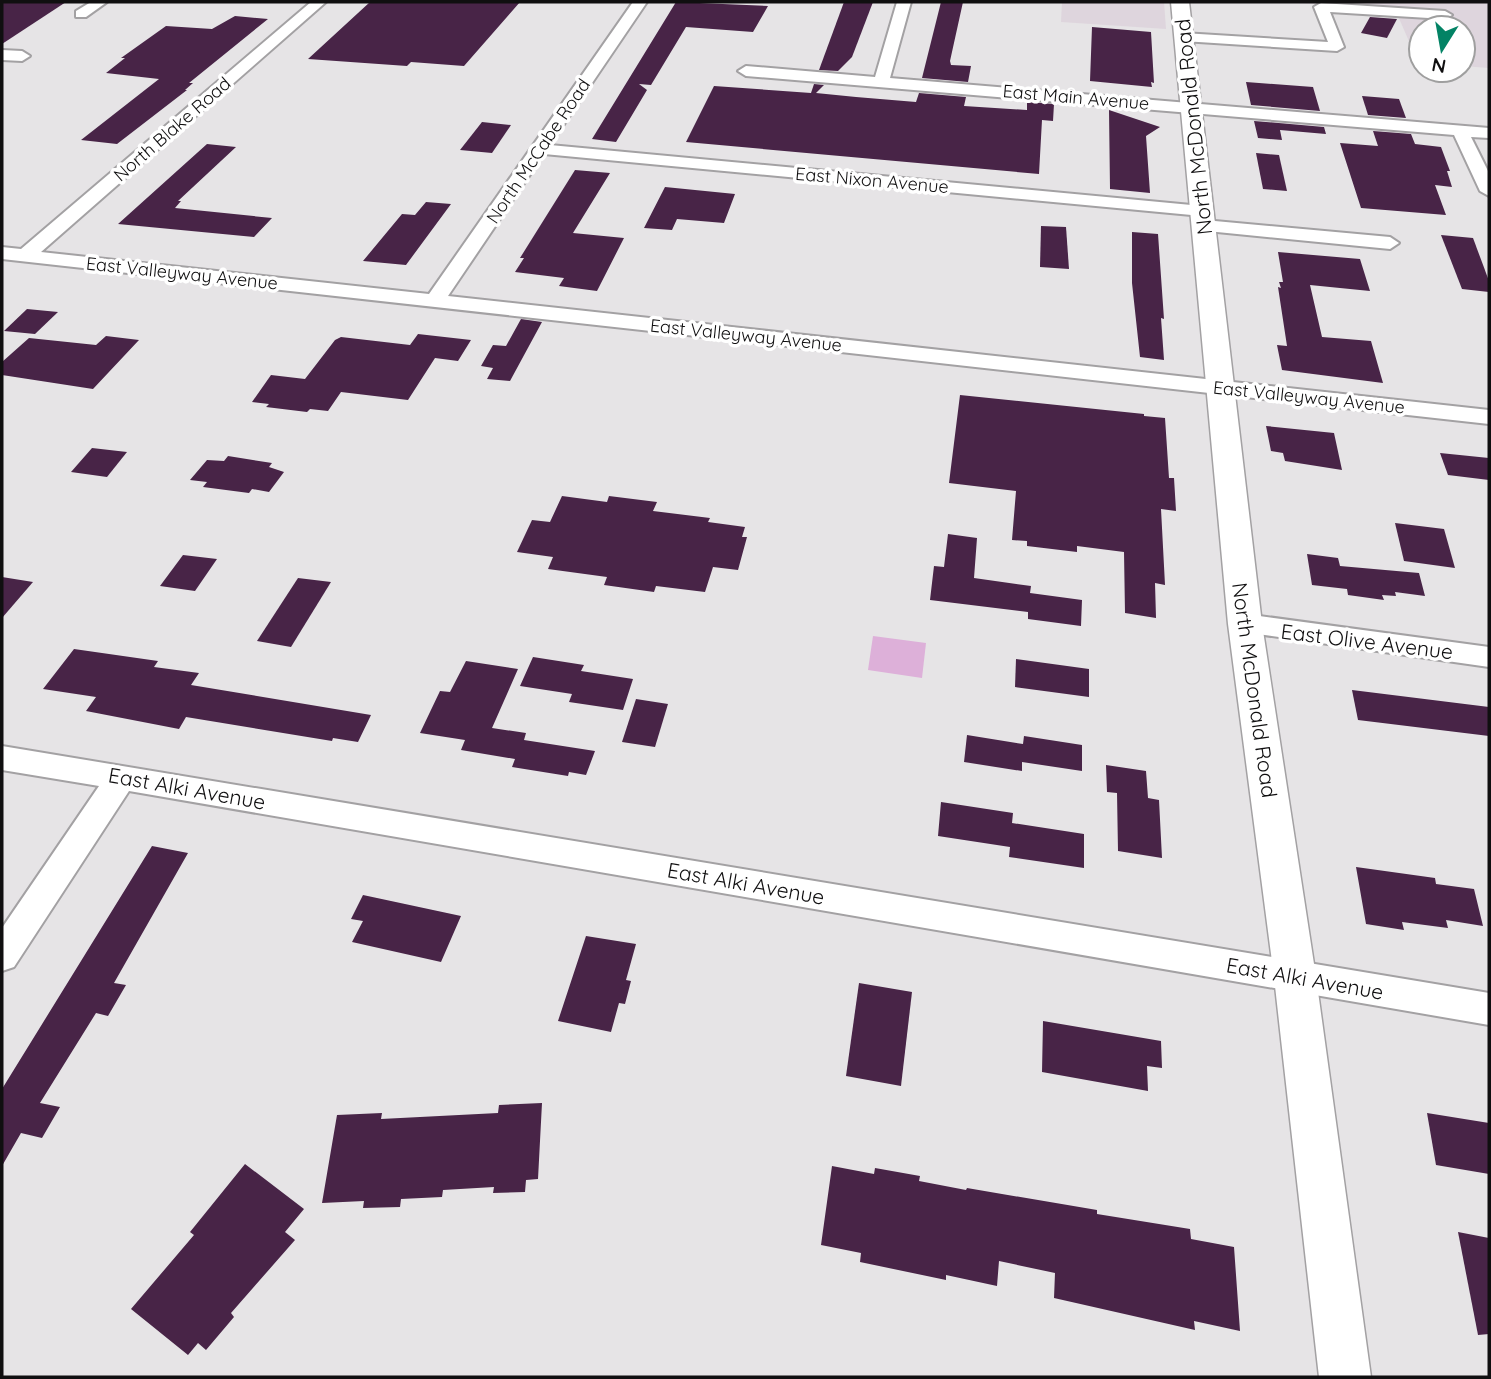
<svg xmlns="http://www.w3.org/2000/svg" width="1491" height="1379" font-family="Quicksand,sans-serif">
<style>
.built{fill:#ded5dd}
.green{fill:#ddb0d9}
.building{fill:#482447}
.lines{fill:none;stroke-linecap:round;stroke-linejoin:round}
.minor-casing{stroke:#a3a1a3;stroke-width:4}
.tertiary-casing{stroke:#a3a1a3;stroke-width:3}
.minor{fill:#fff;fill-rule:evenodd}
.tertiary{fill:#fff;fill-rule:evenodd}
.labels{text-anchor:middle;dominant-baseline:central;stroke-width:7;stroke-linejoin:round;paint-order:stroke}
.far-street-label{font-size:18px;fill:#100f10;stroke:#fff}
.street-label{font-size:21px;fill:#100f10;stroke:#fff}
</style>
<rect width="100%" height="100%" fill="#e6e4e6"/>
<g class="built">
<path d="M1062,2H1164L1166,29L1061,22Z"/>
<path d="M1283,2H1489V68L1463,66V28H1421V62H1418L1398,16L1436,12Z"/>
</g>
<path class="green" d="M873,636L926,643L922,678L868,670Z"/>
<g class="building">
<path d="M2,2H66L2,44Z"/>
<path d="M370,2H520L464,66L411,62L407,66L308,59Z"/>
<path d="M676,2L768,6L753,32L686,27L651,85L639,84L647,90L616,142L592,139Z"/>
<path d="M844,2H873L852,57L838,71L819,70Z"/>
<path d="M941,2H963L950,61L951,65L971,66L968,82L922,78Z"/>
<path d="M235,16L268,19L189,83H193L185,90H187L117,144L81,140L159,79L106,73L125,58H121L166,26L212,29Z"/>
<path d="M1370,17L1397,19L1387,38L1361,33Z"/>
<path d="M1092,27L1151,32L1154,83L1151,82L1152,87L1090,81Z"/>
<path d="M1246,82L1313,87L1320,111L1251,105Z"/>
<path d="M814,84L824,85L816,93L856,97L916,102L919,93L966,97L964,106L1027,110V102L1054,104L1053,121L1042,120L1039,174L686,142L714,86L811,93Z"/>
<path d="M1362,96L1399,99L1406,118L1368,115Z"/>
<path d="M1109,110L1160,127L1146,136L1150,193L1110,189Z"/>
<path d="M1254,121L1324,127L1326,134L1280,130L1282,140L1258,138Z"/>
<path d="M482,122L511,125L492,153L460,150Z"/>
<path d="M1373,131L1411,134L1415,144L1441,147L1450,171H1447L1452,187L1435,185L1446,215L1361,208L1340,143L1378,146Z"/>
<path d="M207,144L236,147L178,201H181L175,208L272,218L254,237L118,224Z"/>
<path d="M1256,153L1279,155L1287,191L1263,189Z"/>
<path d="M575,170L610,173L573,233L624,238L597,291L559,286L564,278L515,272L524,258H520Z"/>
<path d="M665,187L735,194L724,223L677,219L672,230L644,228Z"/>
<path d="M426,202L451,204L406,265L363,261L402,214L415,215Z"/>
<path d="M1041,226L1066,227L1069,269L1040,267Z"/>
<path d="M1132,232L1158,234L1164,319L1161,318L1164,360L1140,357L1132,283Z"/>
<path d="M1441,235L1473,238L1489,281V292L1462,289Z"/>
<path d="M1278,252L1360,259L1370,291L1310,285L1322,337L1371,341L1383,383L1282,370L1277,345L1287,346L1278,287L1281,288L1279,282H1283Z"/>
<path d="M27,309L58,312L35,334L4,331Z"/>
<path d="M521,319L542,322L510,381L487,379L493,368L481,366L493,345L506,346Z"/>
<path d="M418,334L471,340L458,361L435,358L408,400L341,392L328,411L310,409L307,412L266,407L269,404L252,402L271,375L305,379L335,340L341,337L410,345Z"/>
<path d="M106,336L139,340L93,389L2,375V362L29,338L96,345Z"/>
<path d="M960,395L1144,414V416L1165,418L1169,478H1174L1176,511L1161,509L1165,585L1155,583L1156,618L1125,613L1124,552L1077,546V552L1027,546V541L1012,540L1016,491L949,483Z"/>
<path d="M1266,426L1334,433L1342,470L1285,461L1283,453L1271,451Z"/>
<path d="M92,448L127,452L107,477L71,472Z"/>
<path d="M1440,453L1489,458V480L1448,475Z"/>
<path d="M228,456L272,463L269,467L284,472L269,492L252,489L249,493L203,487L207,482L190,480L207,460L224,461Z"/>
<path d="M562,496L607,502L609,496L657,502L653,511L710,518L708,522L745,527L742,537H747L738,570L713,567L705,592L656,586L654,592L604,585L607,577L548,569L553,557L517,552L532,520L550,522Z"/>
<path d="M1395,523L1444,529L1455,568L1404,561Z"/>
<path d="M948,534L977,538L974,578L1031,586L1030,593L1082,600L1081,626L1028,619V612L930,600L934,566L944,567Z"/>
<path d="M1307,554L1338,558L1340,566L1419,573L1425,596L1395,592L1396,596L1382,595L1384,600L1348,595L1347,589L1312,585Z"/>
<path d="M183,555L217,559L195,591L160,586Z"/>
<path d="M2,577L33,582L2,618Z"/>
<path d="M298,578L331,582L291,647L257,641Z"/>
<path d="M74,649L158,661L154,667L199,673L191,685L371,715L358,742L333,738L332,741L186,717L179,729L86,711L96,697L43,689Z"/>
<path d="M533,657L584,665L581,671L633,679L623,710L569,702L572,694L520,686Z"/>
<path d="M1016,659L1089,669V697L1015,687Z"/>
<path d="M466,661L518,669L492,728L526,733L524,740L595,751L586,775L569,772L568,776L512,767L515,759L461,750L465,740L420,733L440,691L450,692Z"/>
<path d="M1352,690L1489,707V736L1358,720Z"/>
<path d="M636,699L668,704L655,747L622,742Z"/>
<path d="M967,735L1023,744L1024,736L1082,745V771L1022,762V771L964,762Z"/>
<path d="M1106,765L1146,771L1148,798L1159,800L1162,858L1118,851L1117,793L1107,792Z"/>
<path d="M941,802L1013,813L1012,823L1084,834V868L1009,857L1010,847L938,836Z"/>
<path d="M152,846L188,853L114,983L126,985L108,1016L96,1013L40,1103L60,1107L42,1138L21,1133L2,1166V1089Z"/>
<path d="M1356,867L1435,878L1436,884L1474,889L1483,926L1446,920L1448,928L1402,922L1404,930L1366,924Z"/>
<path d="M363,895L461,916L441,962L352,942L363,921L351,919Z"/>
<path d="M586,936L636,944L626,980L631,981L625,1004L619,1003L611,1032L558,1021Z"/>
<path d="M859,983L912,992L901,1086L846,1076Z"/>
<path d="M1043,1021L1161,1041L1162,1068L1147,1066L1148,1091L1042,1072Z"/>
<path d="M542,1103L538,1179L526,1180L525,1192L493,1193L494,1187L443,1190L442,1197L401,1199L400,1207L363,1208L364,1201L322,1203L337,1115L382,1113L381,1119L498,1113L499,1105Z"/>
<path d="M1427,1113L1489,1123V1174L1436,1165Z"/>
<path d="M245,1164L304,1209L285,1232L295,1240L231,1313L234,1317L206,1350L198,1343L188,1355L131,1309L194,1235L190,1232Z"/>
<path d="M832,1166L874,1174L875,1168L920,1176L919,1181L966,1190L967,1188L1097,1210V1214L1190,1229L1191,1239L1234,1247L1240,1331L1194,1321L1195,1330L1054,1298L1055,1273L999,1261L997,1286L946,1275V1280L860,1262L861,1253L821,1245Z"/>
<path d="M1458,1232L1489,1238V1334L1478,1335Z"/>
</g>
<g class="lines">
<g class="minor-casing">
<g id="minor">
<path d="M91,2H107L86,17H76V11Z"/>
<path d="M311,2H326L41,252L429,294L633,2H647L550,145L1202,206L1211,211L1202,216L544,154L448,296L1489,410V424L2,259V247L21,249Z"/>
<path d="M897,2H911L890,78L1489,128V138L1471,137L1489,173V196L1480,191L1454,135L746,76L738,71L746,66L875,77Z"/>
<path d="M1321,3L1445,11L1452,15L1445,19L1330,12L1344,47L1337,51L1183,41L1176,37L1183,33L1328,42L1314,7Z"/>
<path d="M2,50L22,51L30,56L22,61L2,60Z"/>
<path d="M1204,220L1390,237L1399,243L1390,249L1197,230L1195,226L1197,222Z"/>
<path d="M1245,614L1489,647V667L1236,631L1232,624L1236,617Z"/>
<path d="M2,746L1489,993V1025L129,791L14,967L2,971V928L99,786L2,770Z"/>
</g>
</g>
<g class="tertiary-casing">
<path id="tertiary" d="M1171,2H1189L1262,624L1316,977L1371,1377H1319L1274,977L1228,624Z"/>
</g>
<use href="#minor" class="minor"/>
<use href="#tertiary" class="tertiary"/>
</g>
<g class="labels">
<g class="far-street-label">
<text transform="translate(1076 97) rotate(5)">East Main Avenue</text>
<text transform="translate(172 129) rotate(-41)">North Blake Road</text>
<text transform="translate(538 151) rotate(-56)">North McCabe Road</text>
<text transform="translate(872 180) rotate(5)">East Nixon Avenue</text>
<text transform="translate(182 273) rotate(6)">East Valleyway Avenue</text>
<text transform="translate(746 335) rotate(6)">East Valleyway Avenue</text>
<text transform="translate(1309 397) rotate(6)">East Valleyway Avenue</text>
</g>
<g class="street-label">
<text transform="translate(1193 127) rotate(-96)">North McDonald Road</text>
<text transform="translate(1367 641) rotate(7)">East Olive Avenue</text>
<text transform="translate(1255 690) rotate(82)">North McDonald Road</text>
<text transform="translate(187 788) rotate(10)">East Alki Avenue</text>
<text transform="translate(746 883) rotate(10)">East Alki Avenue</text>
<text transform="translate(1305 978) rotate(10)">East Alki Avenue</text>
</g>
</g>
<rect width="1491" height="1379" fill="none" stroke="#100f10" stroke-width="7"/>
<g transform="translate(1442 49) rotate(191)"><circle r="33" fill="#ffffff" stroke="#9f9f9f" stroke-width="2"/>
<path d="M0-5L12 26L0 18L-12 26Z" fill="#038365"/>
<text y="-10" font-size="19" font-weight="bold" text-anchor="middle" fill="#100f10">N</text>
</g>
</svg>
